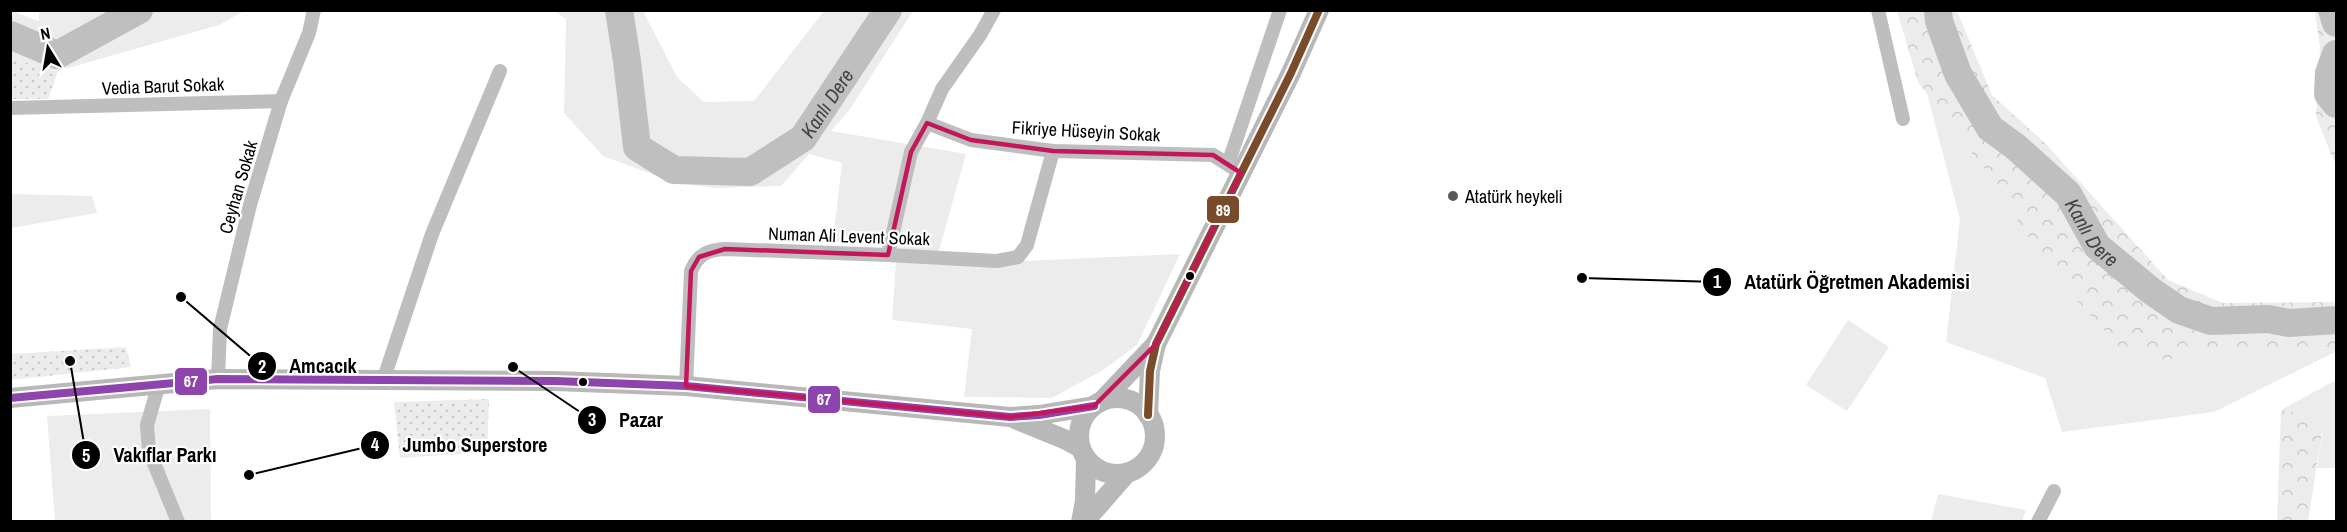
<svg xmlns="http://www.w3.org/2000/svg" width="2347" height="532" font-family="'Archivo Narrow',sans-serif">
<style>
.grass{fill:#ececec}
.forest{fill:url(#forest-crowns)}
.park{fill:url(#park-dots)}
.lines{fill:none;stroke-linecap:round;stroke-linejoin:round}
.river{stroke:#bfbfbf;stroke-width:28}
.street{stroke:#bebebe;stroke-width:14}
.secondary{stroke:#b8b8b8;stroke-width:20}
.bus-1-casing{stroke:#fff;stroke-width:12}
.bus-2-casing{stroke:#fff;stroke-width:12}
.bus-1{stroke:#8e44ad;stroke-width:8}
.bus-2{stroke:#7a4b2a;stroke-width:8}
.marked{fill:none;stroke:#c2185b;stroke-width:4.5;stroke-linejoin:round}
.poi-dot{fill:#595959;stroke:#fff;stroke-width:2}
.bus-dot{fill:#000;stroke:#fff;stroke-width:2}
.labels{text-anchor:middle;dominant-baseline:central;stroke-width:4.5;stroke-linejoin:round;paint-order:stroke}
.street-label{font-size:18px;fill:#000;stroke:#fff}
.poi-label{font-size:18px;fill:#000;stroke:#fff;text-anchor:start}
.water-label{font-size:20px;font-style:italic;fill:#444;stroke:#fff}
.leader{fill:none;stroke:#000;stroke-width:2}
.callout-dot{fill:#000;stroke:#fff;stroke-width:2}
.mark-label{font-size:18px;text-anchor:middle;font-weight:bold;fill:#fff}
.callout-label{font-size:20px;text-anchor:middle;font-weight:bold;fill:#000;stroke:#fff;stroke-width:4.5;stroke-linejoin:round;paint-order:stroke}
.line-badge{stroke:#fff;stroke-width:2}
.badge-label{font-size:16px;text-anchor:middle;font-weight:bold;fill:#fff}
</style>
<defs>
<pattern id="forest-crowns" width="20" height="18" patternUnits="userSpaceOnUse" patternTransform="scale(1.5)"><rect width="20" height="18" fill="#ececec"/><path d="M2 6a3 3 0 1 1 6 0M12 15a3 3 0 1 1 6 0" fill="none" stroke="#c9c9c9"/></pattern>
<pattern id="park-dots" width="8" height="8" patternUnits="userSpaceOnUse" patternTransform="scale(1.5)"><rect width="8" height="8" fill="#ececec"/><path d="M2 2h.1M6 6h.1" fill="none" stroke="#c9c9c9" stroke-width="1.8" stroke-linecap="round"/></pattern>
</defs>
<rect width="100%" height="100%" fill="#fff"/>
<g class="grass">
<path d="M11,11L39,21V11H244L219,25L58,71L11,59Z"/>
<path d="M554,11H643L677,77L704,102L754,101L824,11H913L850,109L831,131L966,154L935,265L1180,254L1137,345L1103,370L1052,398L964,397L972,329L892,320L897,246L833,241L842,163L809,154L781,186L715,188L673,182L603,156L564,113L566,19Z"/>
<path d="M1927,93L1986,172L2166,360L2228,347L2335,352L2214,412L2062,432L2045,378L1946,342L1960,219Z"/>
<path d="M11,194L92,196L97,213L11,228Z"/>
<path d="M1848,320L1889,347L1847,411L1806,385Z"/>
<path d="M2336,380V468H2317L2324,419L2281,410Z"/>
<path d="M210,409L211,521H55L47,416Z"/>
<path d="M1938,494L2026,510L2022,521H1931Z"/>
</g>
<g class="forest">
<path d="M1897,11H1957L1992,95L2045,143L2168,280L2223,303L2334,302L2336,298V352L2228,347L2166,360L2120,348L2052,273L1986,172L1918,82Z"/>
<path d="M2315,11H2336V167L2316,116L2320,48Z"/>
<path d="M2281,410L2324,419L2308,521H2277Z"/>
</g>
<g class="park">
<path d="M11,59L58,71L48,99H11Z"/>
<path d="M126,347L131,367L11,380V354Z"/>
<path d="M489,399L487,452L400,458L394,402Z"/>
</g>
<g class="lines">
<g class="river">
<path id="s1" d="M619,10L627,61L637,147L674,170L750,172L803,138L888,10"/>
<path id="s2" d="M1938,10L1939,21L1958,74L1990,128L2016,147L2068,194L2097,246L2150,290L2179,310L2211,321L2268,319L2289,323L2336,320"/>
<path d="M2332,10L2336,23"/>
<path d="M10,35L57,55L139,10"/>
<path d="M2336,54L2329,73L2328,94L2336,104"/>
</g>
<g class="street">
<path d="M1878,10L1903,119"/>
<path d="M10,108L281,101"/>
<path d="M927,123L971,140L1053,151L1213,155L1241,173"/>
<path d="M1228,164L1280,10"/>
<path d="M888,255L911,152L927,123L942,89L980,35L994,10"/>
<path d="M218,379L220,329L250,205L281,101L309,33L314,10"/>
<path d="M383,381L432,234L500,71"/>
<path d="M159,384L147,425L149,451L178,522"/>
<path d="M686,386L691,271C698,254 708,250 725,249L888,255L997,261L1018,257L1027,245L1053,151"/>
<path d="M2038,522L2054,491"/>
</g>
<g class="secondary">
<path d="M10,398L218,379L555,381L686,386L1010,417L1039,415L1094,406"/>
<circle cx="1117" cy="436" r="38"/>
<path d="M1101,402L1156,344"/>
<path d="M1148,415L1150,371L1156,344L1291,73L1319,10"/>
<path d="M1015,419L1064,439L1081,448"/>
<path d="M1081,522L1085,501L1086,459"/>
<path d="M1084,522L1127,473"/>
</g>
<g class="bus-1-casing">
<path id="bus-1" d="M10,398L218,379L555,381L686,386L1010,417L1039,415L1094,406"/>
</g>
<g class="bus-2-casing">
<path id="bus-2" d="M1148,415L1150,371L1156,344L1291,73L1319,10"/>
</g>
<use href="#bus-1" class="bus-1"/>
<use href="#bus-2" class="bus-2"/>
</g>
<path class="marked" d="M927,123L971,140L1053,151L1213,155L1241,173L1156,344L1094,406L1010,417L686,386L691,271L699,257L725,249L888,255L911,152Z"/>
<circle class="poi-dot" cx="1453" cy="196" r="6"/>
<g class="bus-dot">
<circle cx="1190" cy="276" r="5"/>
<circle cx="583" cy="382" r="5"/>
</g>
<g class="labels">
<g class="street-label">
<text transform="translate(163 86) rotate(-2)">Vedia Barut Sokak</text>
<text transform="translate(1086 131) rotate(3)">Fikriye Hüseyin Sokak</text>
<text transform="translate(238 187) rotate(-74)">Ceyhan Sokak</text>
<text transform="translate(849 236) rotate(2)">Numan Ali Levent Sokak</text>
</g>
<g class="poi-label">
<text x="1465" y="196">Atatürk heykeli</text>
</g>
<g class="water-label">
<text stroke="none"><textPath href="#s1" startOffset="363">Kanlı Dere</textPath></text>
<text stroke="none"><textPath href="#s2" startOffset="278">Kanlı Dere</textPath></text>
</g>
</g>
<path class="leader" d="M1582 278L1717 282M181 297L262 366M513 367L592 420M249 475L375 445M70 361L86 455"/>
<g class="callout-dot">
<circle cx="1582" cy="278" r="6"/>
<circle cx="181" cy="297" r="6"/>
<circle cx="513" cy="367" r="6"/>
<circle cx="249" cy="475" r="6"/>
<circle cx="70" cy="361" r="6"/>
<circle cx="1717" cy="282" r="15"/>
<circle cx="262" cy="366" r="15"/>
<circle cx="592" cy="420" r="15"/>
<circle cx="375" cy="445" r="15"/>
<circle cx="86" cy="455" r="15"/>
</g>
<g class="mark-label">
<text x="1717" y="288">1</text>
<text x="262" y="373">2</text>
<text x="592" y="426">3</text>
<text x="375" y="451">4</text>
<text x="86" y="462">5</text>
</g>
<g class="callout-label">
<text x="1857" y="289">Atatürk Öğretmen Akademisi</text>
<text x="323" y="373">Amcacık</text>
<text x="641" y="427">Pazar</text>
<text x="475" y="452">Jumbo Superstore</text>
<text x="165" y="462">Vakıflar Parkı</text>
</g>
<g class="line-badge">
<rect x="1206" y="195" width="34" height="29" rx="6" fill="#7a4b2a"/>
<rect x="174" y="367" width="34" height="29" rx="6" fill="#8e44ad"/>
<rect x="807" y="385" width="34" height="29" rx="6" fill="#8e44ad"/>
</g>
<g class="badge-label">
<text x="1223" y="216">89</text>
<text x="191" y="387">67</text>
<text x="824" y="405">67</text>
</g>
<rect width="2347" height="532" fill="none" stroke="#000000" stroke-width="24"/>
<g transform="translate(48 48) rotate(349)" stroke="#ffffff" stroke-width="4.5" paint-order="stroke">
<path d="M0-4.5L10 22L0 15L-10 22Z" fill="#000000"/>
<text y="-9" font-size="16" font-weight="bold" text-anchor="middle" fill="#000000">N</text>
</g>
</svg>
